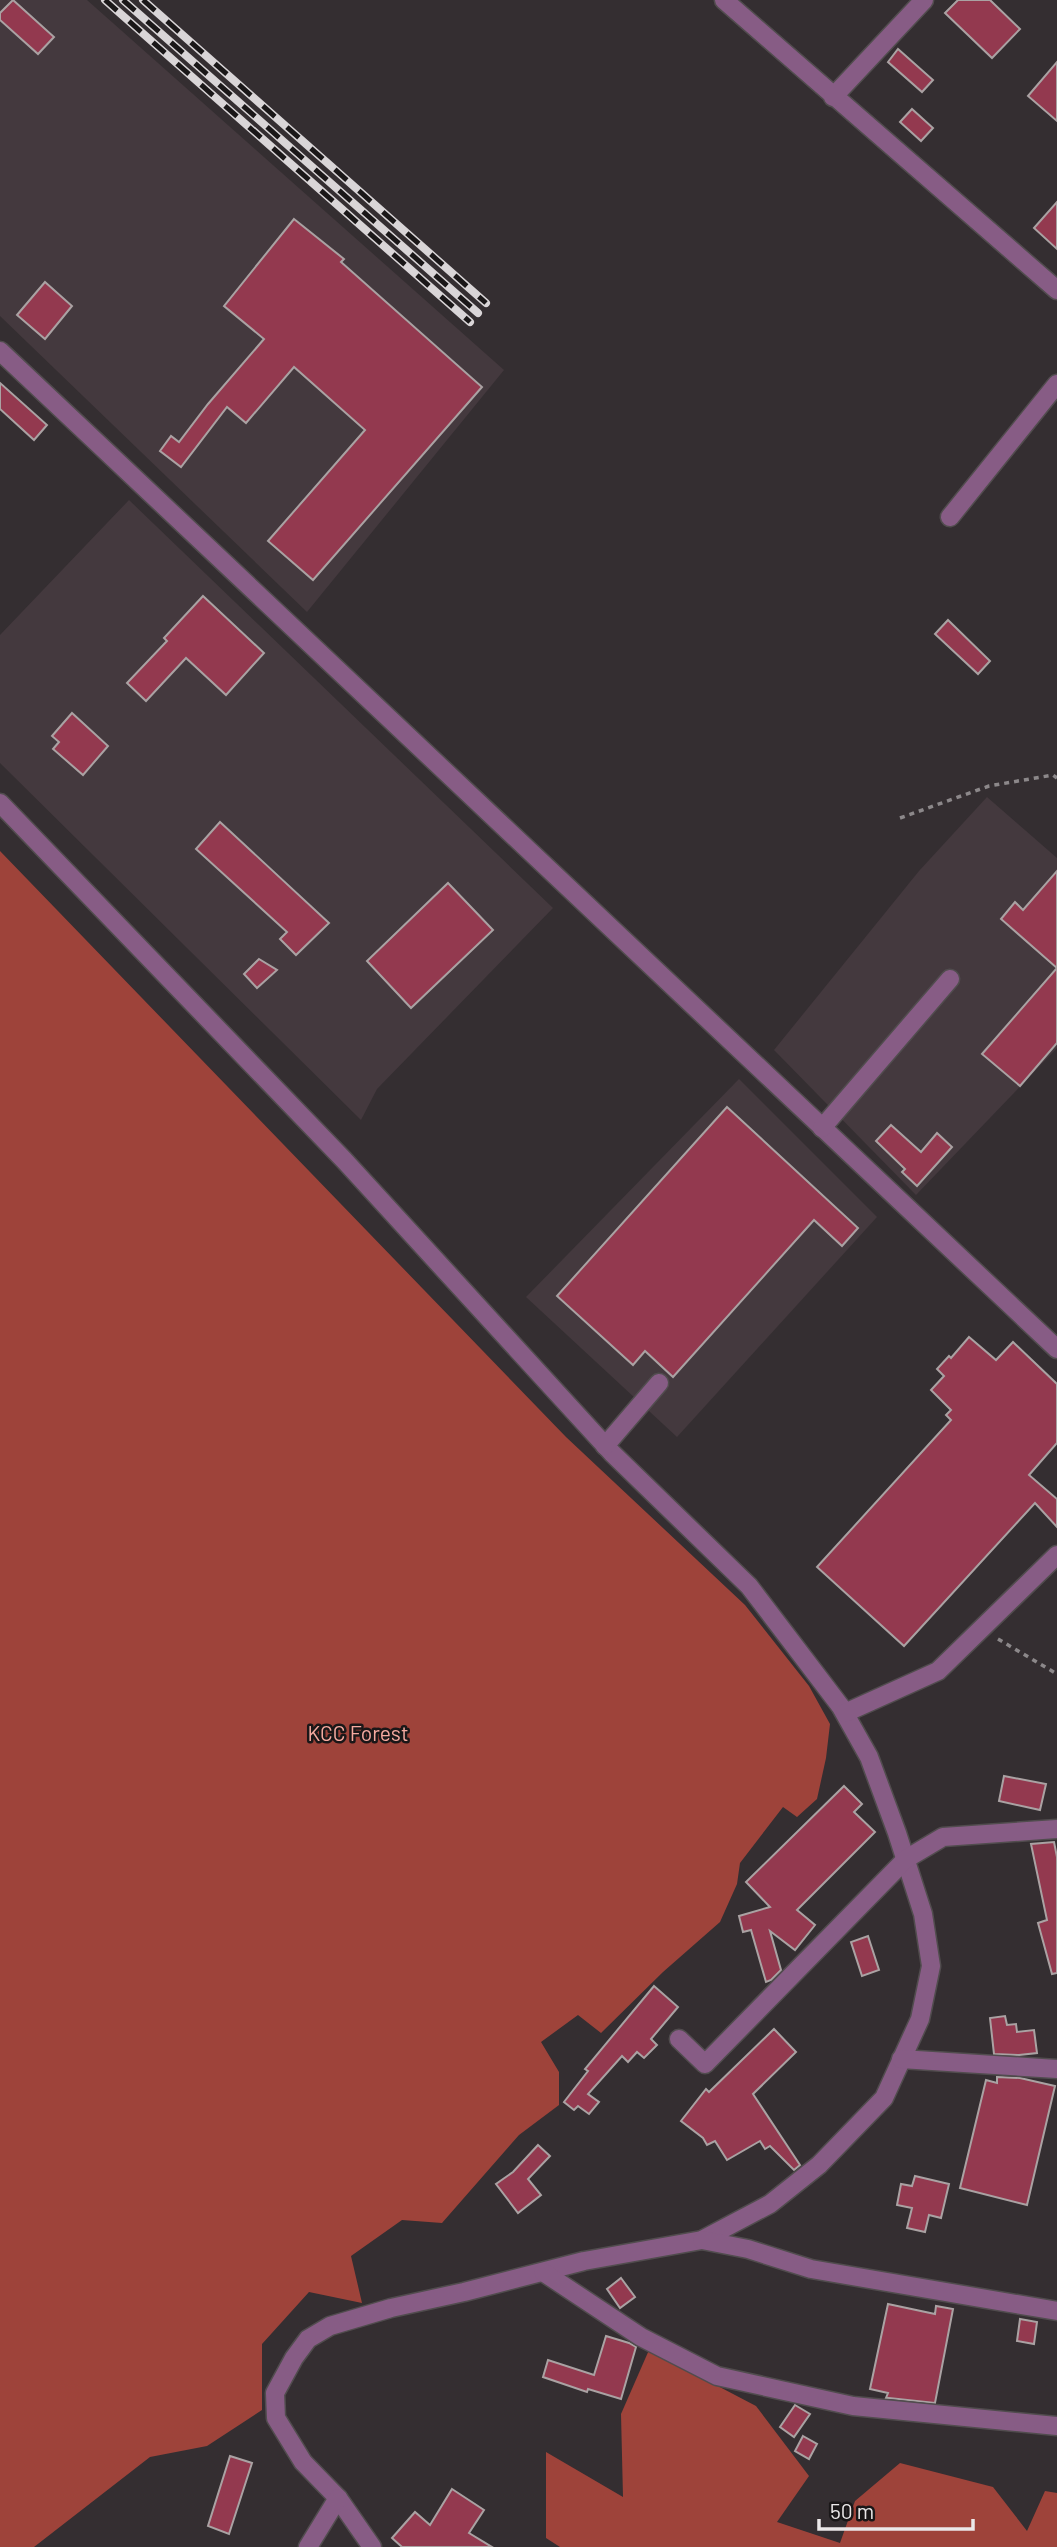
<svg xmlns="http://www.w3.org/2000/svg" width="1057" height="2547" font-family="Barlow,sans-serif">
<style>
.built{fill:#44393e}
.forest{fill:#9e433a}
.building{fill:#93394f;stroke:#aaa2a3;stroke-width:2}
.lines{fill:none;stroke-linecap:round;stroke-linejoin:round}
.minor-casing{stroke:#514c4e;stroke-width:21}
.path{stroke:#8c888a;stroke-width:3.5;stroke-dasharray:5 5;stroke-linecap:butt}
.minor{stroke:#875c85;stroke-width:18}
.rail-casing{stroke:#d9d5d7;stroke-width:8}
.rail{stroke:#1a1718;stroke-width:5;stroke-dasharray:16;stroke-linecap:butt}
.labels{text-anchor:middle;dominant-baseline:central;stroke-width:5;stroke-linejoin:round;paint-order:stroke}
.park-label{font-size:21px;fill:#f6aaa0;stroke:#1a1718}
</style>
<rect width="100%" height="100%" fill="#342e31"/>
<g class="built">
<path d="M0,0H87L504,370L307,612L0,316Z"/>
<path d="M129,500L553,908L377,1089L361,1120L0,763V635Z"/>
<path d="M987,797L1057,858V1048L916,1195L774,1050L919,871Z"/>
<path d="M739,1079L877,1217L677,1437L526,1297Z"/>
</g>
<g class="forest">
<path d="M0,851L566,1437L745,1605L809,1686L830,1724L826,1758L817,1799L797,1817L783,1807L740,1863L737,1884L720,1922L663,1972L601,2033L578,2015L541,2042L559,2072V2105L519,2135L442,2223L402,2220L351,2256L362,2303L309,2292L262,2344V2410L207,2446L150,2457L34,2547H0Z"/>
<path d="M649,2350L756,2406L809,2476L777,2522L840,2543L855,2501L900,2463L993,2487L1027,2531L1045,2491L1057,2493V2547H560L546,2538V2452L623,2497L621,2414Z"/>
</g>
<g class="building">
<path d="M13,0L54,37L38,54L0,20V13Z"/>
<path d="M958,0H990L1020,29L992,58L945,13Z"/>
<path d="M898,49L933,80L922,92L888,62Z"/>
<path d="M1057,62V121L1028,96Z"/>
<path d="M912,109L933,128L921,141L900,122Z"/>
<path d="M1057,202V249L1034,228Z"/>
<path d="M294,219L344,259L341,262L482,387L313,580L268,541L365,430L294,367L246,423L227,407L181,467L160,451L171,436L179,442L208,404L264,339L224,306Z"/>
<path d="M45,282L72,306L45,339L17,315Z"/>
<path d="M0,383L47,425L34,440L0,409Z"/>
<path d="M203,596L264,653L226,695L186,658L146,701L127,683L167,641L164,638Z"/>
<path d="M948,620L990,661L978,674L935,634Z"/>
<path d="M72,713L108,746L83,775L53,749L59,742L52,736Z"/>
<path d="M220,822L329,923L296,955L280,939L287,932L196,849Z"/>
<path d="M1057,871V1043L1020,1086L982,1054L1057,968L1001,919L1015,902L1023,910Z"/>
<path d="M448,883L493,930L411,1008L367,961Z"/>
<path d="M259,959L277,970L257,988L244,974Z"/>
<path d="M727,1107L858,1228L842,1246L814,1220L673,1377L645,1351L633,1365L557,1296Z"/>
<path d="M891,1125L921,1152L937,1133L952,1147L917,1186L902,1172L905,1169L876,1141Z"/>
<path d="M969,1337L996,1360L1013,1342L1057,1384V1443L1029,1475L1057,1499V1527L1035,1503L904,1646L817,1567L951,1420L946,1415L951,1410L931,1390L944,1376L937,1369L949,1356L951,1358Z"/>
<path d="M1004,1776L1046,1784L1040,1810L999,1801Z"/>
<path d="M844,1786L862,1804L854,1812L875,1832L797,1910L815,1925L795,1950L770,1931L781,1970L771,1980L766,1982L751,1930L743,1932L739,1916L770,1907L746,1882Z"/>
<path d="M1054,1842L1057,1857V1973L1052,1974L1038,1923L1047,1920L1031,1844Z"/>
<path d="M868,1936L879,1970L862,1976L851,1942Z"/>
<path d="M654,1986L678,2007L651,2039L657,2045L644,2058L637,2052L628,2062L622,2056L588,2094L599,2102L589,2114L578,2106L574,2110L564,2102L588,2071L585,2069Z"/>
<path d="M1005,2016L1007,2025L1016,2024L1017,2032L1034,2030L1037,2053L1019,2055L994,2054L990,2018Z"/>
<path d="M774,2029L796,2052L753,2094L800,2165L794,2170L770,2146L765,2149L760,2141L727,2160L715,2141L707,2145L703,2138L681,2121L706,2089L709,2092Z"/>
<path d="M997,2077L1020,2078L1055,2086L1027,2205L960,2188L986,2080L997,2083Z"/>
<path d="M538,2145L550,2156L528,2179L541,2195L518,2213L496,2184L513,2172Z"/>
<path d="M915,2176L949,2184L941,2218L929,2215L925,2232L907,2228L912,2208L897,2205L901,2184L912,2186Z"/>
<path d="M621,2278L635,2297L620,2308L607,2289Z"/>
<path d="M888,2304L935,2314L936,2306L953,2309L935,2403L889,2398H886L888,2393L870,2389Z"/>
<path d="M1020,2319L1037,2322L1034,2344L1017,2341Z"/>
<path d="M606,2336L629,2343L636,2347L621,2399L588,2389L587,2392L543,2377L548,2360L594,2375Z"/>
<path d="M795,2405L810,2414L794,2437L780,2427Z"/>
<path d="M803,2436L817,2444L809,2459L795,2451Z"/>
<path d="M230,2456L252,2463L229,2534L208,2526Z"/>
<path d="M452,2489L484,2510L469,2533L492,2547H402L392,2538L415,2512L430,2525Z"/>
</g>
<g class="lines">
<g class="minor-casing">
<g id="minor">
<path d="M724,0L1057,290"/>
<path d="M833,97L924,0"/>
<path d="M0,351L1057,1349"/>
<path d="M950,517L1057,384"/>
<path d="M0,803L344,1160L612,1453L749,1586L841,1707L869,1757L897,1833L923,1914L931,1966L920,2019L884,2098L819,2165L770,2204L702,2240L584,2261L464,2292L391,2308L330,2326L308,2339L294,2358L275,2393L276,2418L303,2462L338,2498L372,2547"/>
<path d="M822,1128L950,979"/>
<path d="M605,1446L659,1383"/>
<path d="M845,1713L938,1671L1057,1555"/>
<path d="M679,2039L705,2064L906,1859L943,1837L1057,1829"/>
<path d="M901,2059L1057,2069"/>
<path d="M702,2240L748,2249L811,2269L1057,2311"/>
<path d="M543,2272L641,2337L717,2376L853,2406L1057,2426"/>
<path d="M308,2547L338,2498"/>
</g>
</g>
<g class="path">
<path d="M900,818L989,786L1053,775L1057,778"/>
<path d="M998,1639L1057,1674"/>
</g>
<use href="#minor" class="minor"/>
<g class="rail-casing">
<g id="rail">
<path d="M105,0L470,322"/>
<path d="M123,0L478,313"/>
<path d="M143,0L486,303"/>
</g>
</g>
<use href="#rail" class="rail"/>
</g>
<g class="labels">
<g class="park-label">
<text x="358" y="1732">KCC Forest</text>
</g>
</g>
<path d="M819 2519v10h154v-10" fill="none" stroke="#ebe8e9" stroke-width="3.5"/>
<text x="830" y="2519" font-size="21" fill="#ebe8e9" stroke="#1a1718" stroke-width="5" paint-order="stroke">50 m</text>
</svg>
